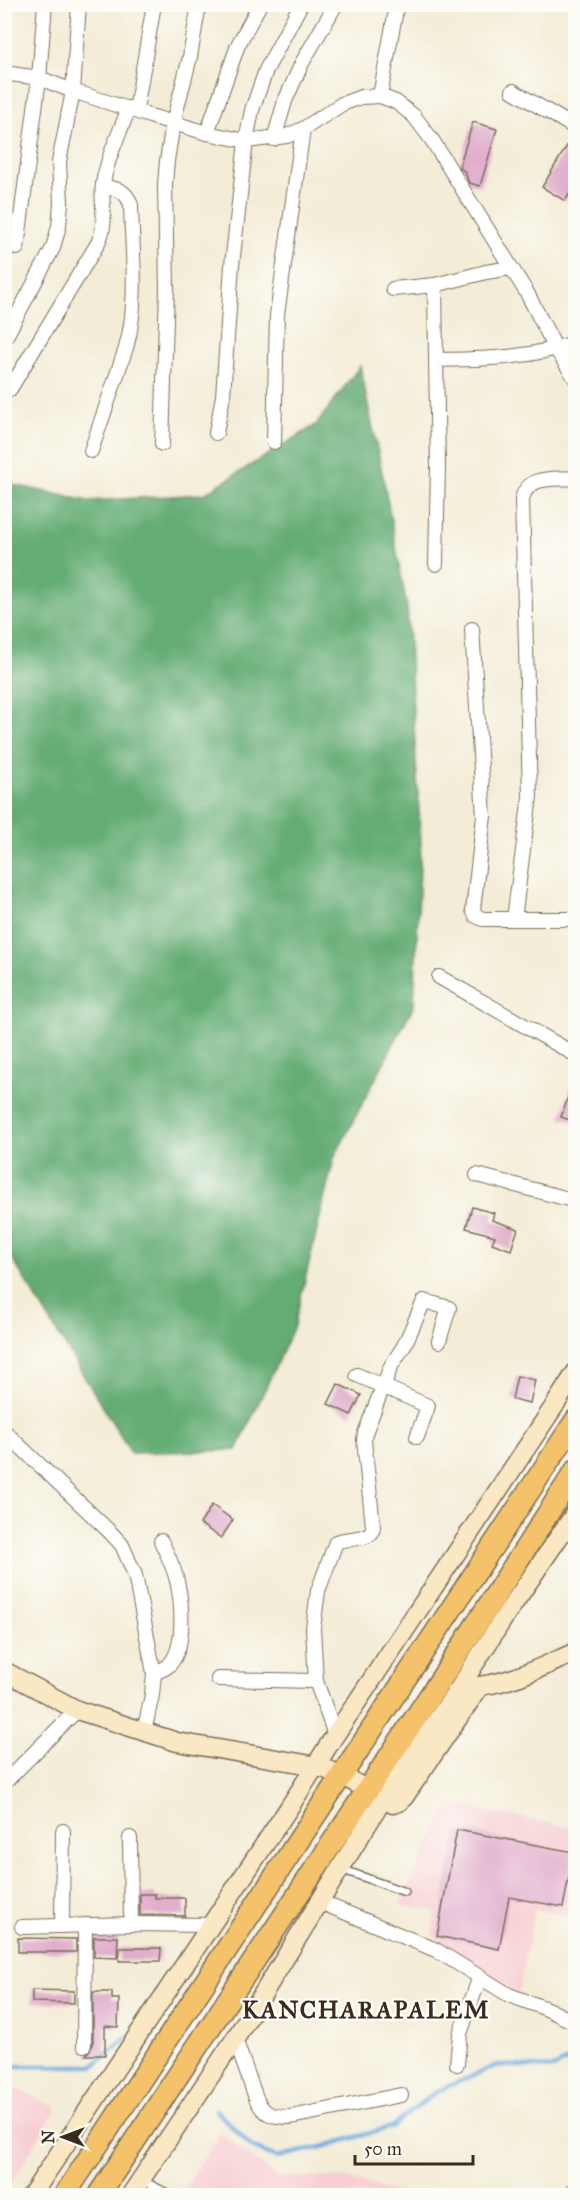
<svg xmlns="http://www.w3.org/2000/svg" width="580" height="2200" font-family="'IM FELL Great Primer',serif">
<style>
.built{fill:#f7cfd3}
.forest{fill:#63ac73;stroke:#4f6b48;stroke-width:1.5}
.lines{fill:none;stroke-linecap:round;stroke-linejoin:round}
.stream{stroke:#6ba9dd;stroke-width:4.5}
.building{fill:#e1aecc}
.lane-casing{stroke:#7b6e5e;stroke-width:10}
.street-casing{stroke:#7b6e5e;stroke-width:16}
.secondary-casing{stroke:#7b6e5e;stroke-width:21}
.primary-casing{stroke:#7b6e5e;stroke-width:24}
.lane{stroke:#fff;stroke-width:7}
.street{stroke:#fff;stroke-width:14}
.secondary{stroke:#fae7c3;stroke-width:18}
.primary{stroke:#f3c26a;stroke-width:21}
.labels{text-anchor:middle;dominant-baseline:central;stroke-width:5;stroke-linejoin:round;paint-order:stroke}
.district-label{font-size:24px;font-weight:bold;letter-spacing:1.5px;fill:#3b2a1e;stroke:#fdfcf7}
</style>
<rect width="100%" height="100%" fill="#fdfcf7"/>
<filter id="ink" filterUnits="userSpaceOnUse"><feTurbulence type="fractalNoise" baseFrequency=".0167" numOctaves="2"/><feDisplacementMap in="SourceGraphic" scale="12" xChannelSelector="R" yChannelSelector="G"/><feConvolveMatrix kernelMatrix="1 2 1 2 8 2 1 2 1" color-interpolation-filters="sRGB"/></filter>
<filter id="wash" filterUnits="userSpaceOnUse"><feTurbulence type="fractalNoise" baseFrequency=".008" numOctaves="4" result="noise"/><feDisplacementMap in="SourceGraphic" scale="24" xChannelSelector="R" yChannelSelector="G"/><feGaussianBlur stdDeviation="1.35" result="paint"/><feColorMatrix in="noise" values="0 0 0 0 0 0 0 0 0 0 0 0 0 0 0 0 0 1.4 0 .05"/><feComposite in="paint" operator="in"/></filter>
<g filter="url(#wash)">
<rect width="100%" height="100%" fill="#f3ecd6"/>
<g class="built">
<path d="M450,1804L575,1828V1917L534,1910L519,1993L432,1936L435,1911L399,1905Z"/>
<path d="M5,2083L57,2108L5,2193Z"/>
<path d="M220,2133L276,2177H344L403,2195H180Z"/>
</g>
<path class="forest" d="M360,366L385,487L407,607L421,844L414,1005L334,1158L294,1326L237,1450L131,1453L5,1247V483L88,501L204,494L316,425Z"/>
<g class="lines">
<g class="stream">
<path d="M4,2066H93L127,2038"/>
<path d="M216,2110L252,2147L277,2157L322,2147L391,2127L437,2091L498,2065L553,2068L576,2057"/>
</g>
</g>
<g id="blocks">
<g class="building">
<path d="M473,122L497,129L480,186L469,183L465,172L459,167Z"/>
<path d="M573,136L576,137V184L565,201L542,187Z"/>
<path d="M574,1080H576V1122L561,1117Z"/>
<path d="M472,1207L494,1213L492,1220L518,1229L511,1250L492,1243L495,1236L466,1228Z"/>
<path d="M517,1376L535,1380L530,1403L512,1399Z"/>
<path d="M338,1384L361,1395L351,1415L328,1404Z"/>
<path d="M212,1505L233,1520L221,1538L200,1524Z"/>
<path d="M457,1830L574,1852L563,1907L509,1897L499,1949L437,1936Z"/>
<path d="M140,1894H155V1898H185V1916L140,1915Z"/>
<path d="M94,1937H118L117,1958L94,1957Z"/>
<path d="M18,1938L76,1939V1952H18Z"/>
<path d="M120,1948H161L160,1961H119Z"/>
<path d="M32,1990L74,1991V2003L32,2002Z"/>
<path d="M93,1992H112V1999H119L118,2027L105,2026V2055H86L93,2045Z"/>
</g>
</g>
</g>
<g filter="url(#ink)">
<use href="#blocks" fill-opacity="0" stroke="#7b6e5e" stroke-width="1.5"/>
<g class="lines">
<g class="lane-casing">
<g id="lane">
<path d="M341,1869L405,1892"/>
<path d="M143,2181L173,2196"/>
</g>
</g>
<g class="street-casing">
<g id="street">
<path d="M4,73L39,78L73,91L150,116L207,133L246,141L287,136L303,129L342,104L361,97L380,96L396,102L414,116L432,140L527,293L556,349L576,379"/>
<path d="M513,91L576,128"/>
<path d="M380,96L397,4"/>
<path d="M136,110L154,4"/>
<path d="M207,133L238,45L260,4"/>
<path d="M274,139L285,101L302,63L336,4"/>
<path d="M17,248L39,78L45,4"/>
<path d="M435,285L436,360"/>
<path d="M393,289L435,285L486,272L511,268"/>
<path d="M4,340L53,248L59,226L61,203L59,162L73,91L79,4"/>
<path d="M10,389L98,243C109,218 100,208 103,184C107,158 120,132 129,108"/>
<path d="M216,433L223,396L232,265L246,141L252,110L266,70L301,4"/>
<path d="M274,442L277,315L303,129"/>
<path d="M162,444L167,288L165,184L167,161L173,123L190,57L199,4"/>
<path d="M91,451L126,348C139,303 132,251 131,205C126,190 118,189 103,187"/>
<path d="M436,564L438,466L436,360C485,359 529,359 576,342"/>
<path d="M472,629L484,816L473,910L476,916L483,919H576"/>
<path d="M514,919L530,796L522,499C528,474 554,480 576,478"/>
<path d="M439,977L576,1055"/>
<path d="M477,1175L576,1201"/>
<path d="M357,1375L428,1406L417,1437"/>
<path d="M4,1431L111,1533L122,1545L135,1575L154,1673L152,1695L144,1732"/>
<path d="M154,1673C160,1670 166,1669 170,1664C186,1646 182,1602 177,1581C174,1567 167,1554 161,1541"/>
<path d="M218,1679L316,1681"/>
<path d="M335,1735L316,1681L313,1628L318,1591L336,1542C348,1537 363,1541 372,1532L373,1526L364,1440L365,1433L391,1366L404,1346L424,1301L449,1308L439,1341"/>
<path d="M4,1783L77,1710"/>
<path d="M130,1838L131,1924"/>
<path d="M320,1902L436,1950L509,1995L547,2009L576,2023"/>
<path d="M62,1926L63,1831"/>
<path d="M22,1927L131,1924L211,1925"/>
<path d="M235,2039L256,2098C263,2115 273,2117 291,2117L401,2095"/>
<path d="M84,2045L85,1925"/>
<path d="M457,2064L460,2034L480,1976"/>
<path d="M573,2196L576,2184"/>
</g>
</g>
<g class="secondary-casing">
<g id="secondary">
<path d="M4,1671L77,1710L177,1742L317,1766L341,1775L393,1804L399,1802L404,1797L480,1686"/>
<path d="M468,1687C508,1685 539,1668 576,1652"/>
<path d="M31,2196L292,1803L335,1735L553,1408L576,1372"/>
<path d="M130,2196L235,2039L383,1799L460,1687L505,1616L576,1512"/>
</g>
</g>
<g class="primary-casing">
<g id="primary">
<path d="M64,2196L576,1420"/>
<path d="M98,2196L445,1673L576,1470"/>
</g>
</g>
<use href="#lane" class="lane"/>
<use href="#street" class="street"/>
<use href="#secondary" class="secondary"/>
<use href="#primary" class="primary"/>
</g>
</g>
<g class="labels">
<g class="district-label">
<text x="366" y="2010">KANCHARAPALEM</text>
</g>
</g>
<rect width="580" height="2200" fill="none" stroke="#fdfcf7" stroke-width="24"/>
<g transform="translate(63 2137) rotate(270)" stroke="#fdfcf7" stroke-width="4.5" paint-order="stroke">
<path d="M0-4.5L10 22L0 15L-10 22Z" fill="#3b2a1e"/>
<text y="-9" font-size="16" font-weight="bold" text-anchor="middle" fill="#3b2a1e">N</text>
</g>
<path d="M355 2155v9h118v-9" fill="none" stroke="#3b2a1e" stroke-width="3"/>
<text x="364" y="2155" font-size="18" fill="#3b2a1e" stroke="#fdfcf7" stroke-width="4.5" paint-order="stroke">50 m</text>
</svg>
